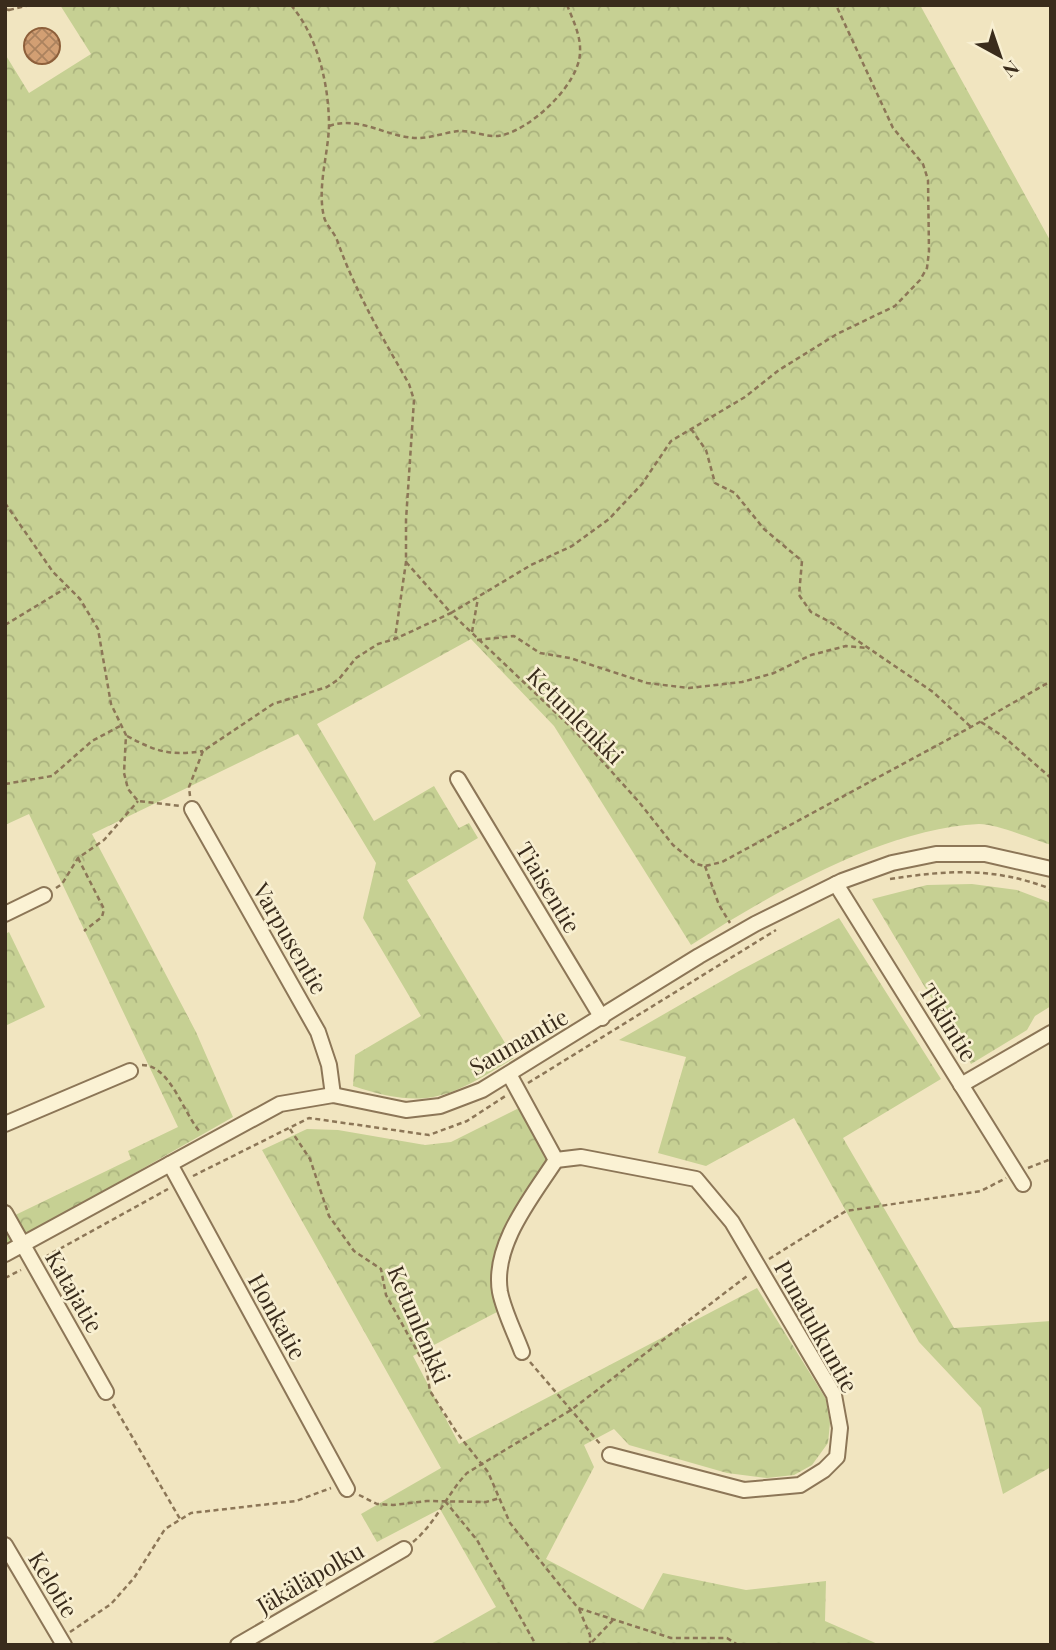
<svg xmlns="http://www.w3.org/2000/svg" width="1056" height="1650" font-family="'Playfair Display',serif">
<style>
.forest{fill:url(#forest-crowns)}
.building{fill:url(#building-cross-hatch);stroke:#8d5f3a;stroke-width:2}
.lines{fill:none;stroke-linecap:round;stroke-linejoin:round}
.minor-casing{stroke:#8c7657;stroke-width:18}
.path{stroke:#8c7657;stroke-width:2.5;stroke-dasharray:5 3.5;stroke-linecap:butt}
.minor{stroke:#fbf2d4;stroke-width:14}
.labels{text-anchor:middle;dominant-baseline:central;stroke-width:5;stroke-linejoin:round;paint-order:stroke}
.street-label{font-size:23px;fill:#3a2c1c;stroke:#f8efd1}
</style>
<defs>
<pattern id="forest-crowns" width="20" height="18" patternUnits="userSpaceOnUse" patternTransform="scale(1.75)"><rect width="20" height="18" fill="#c6d093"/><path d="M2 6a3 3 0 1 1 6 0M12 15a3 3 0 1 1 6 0" fill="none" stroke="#abb37e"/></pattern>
<pattern id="building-cross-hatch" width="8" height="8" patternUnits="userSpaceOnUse" patternTransform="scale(1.75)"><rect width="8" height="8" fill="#d29f73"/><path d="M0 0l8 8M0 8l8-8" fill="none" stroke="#ab825e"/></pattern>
</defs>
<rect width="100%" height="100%" fill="#f1e5c0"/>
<g class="forest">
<path d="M60,5H920L1051,242V845C1032,839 997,824 979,824C882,829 771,894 691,945L554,726L471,639L317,724L374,821L434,786L459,828L469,823L478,838L407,880L514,1058C450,1097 428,1111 353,1086L355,1055L421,1016L363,918L376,863L298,734L92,834L196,1032L233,1117L5,1247V1220L131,1159L128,1151L178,1127L29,814L5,825V54L29,93L91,54Z"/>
<path d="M972,884L1017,890L1051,903V1006L1035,1016L1027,1030L971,1064L872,899L927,885Z"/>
<path d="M839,918L941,1079L843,1138L954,1328L1051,1321V1467L1003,1494L981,1408L919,1342L794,1118L706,1166L658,1153L686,1057L619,1040L739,971Z"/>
<path d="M9,932L45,1007L5,1026V934Z"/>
<path d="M519,1108L536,1132L548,1160C517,1209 475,1251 497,1312L413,1356L459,1444L757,1288L826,1399L830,1423L828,1443L812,1465L794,1475L767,1478L727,1473L629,1445L614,1429L584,1445L594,1467L546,1559L643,1610L663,1573L746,1590L826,1581L825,1621L880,1645H429L496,1607L440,1509L377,1542L361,1514L441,1468L262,1150L307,1129L338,1130L425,1145L451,1142Z"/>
</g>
<circle class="building" cx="42" cy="46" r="18"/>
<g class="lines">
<g class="minor-casing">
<g id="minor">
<path d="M458,779L602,1018"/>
<path d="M192,809L318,1032L329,1065L333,1095"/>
<path d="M836,884L1023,1184"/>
<path d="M5,914L44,895"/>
<path d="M509,1074L556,1160L581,1157L696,1179L732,1222L834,1395L840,1428L837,1457L824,1470L800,1485L744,1490L610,1455"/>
<path d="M961,1085L1051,1033"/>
<path d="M5,1124L130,1071"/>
<path d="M170,1164L347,1489"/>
<path d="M5,1213L106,1392"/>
<path d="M5,1254L280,1104L333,1095L406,1110L440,1106L482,1090L699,956L755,924L842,881L892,863L936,854H985L1051,869"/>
<path d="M522,1352C515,1333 504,1312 500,1292C492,1245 532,1197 556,1160"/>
<path d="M5,1545L64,1645"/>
<path d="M238,1645L404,1549"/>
</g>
</g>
<g class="path">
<path d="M291,5C318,37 329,85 329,126C328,156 317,187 324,217C326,225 334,232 337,240C355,291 382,337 409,384L414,400L406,520V562L395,638"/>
<path d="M5,9L9,10L5,12"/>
<path d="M9,10L30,5"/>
<path d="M329,126C360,115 387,138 418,138C432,138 446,132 460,131C473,131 486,137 498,136C529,132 580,84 580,52C581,36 573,20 567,5"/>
<path d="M691,429L706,450L715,483L735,493L764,529L802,561L799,595L811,612L830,622L933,692L971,727"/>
<path d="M5,503L53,572L80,599L98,629L111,704L126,735L124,773L128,789L138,801L181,806"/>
<path d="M406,562L451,613L531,565L572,546L609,519L642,484L671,441L745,397L779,370L837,334L895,306L920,280L927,268L929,251L928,180L923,164L893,128L836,5"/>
<path d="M5,625L66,588"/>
<path d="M472,632L478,598"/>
<path d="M477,640L514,636L540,653L570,658L647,683L689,688L742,682L774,673L811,655L846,646L866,648"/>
<path d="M981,722L1004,737L1051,778"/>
<path d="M127,736C157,752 170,756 203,751"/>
<path d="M5,784L52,776L92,741L122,725"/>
<path d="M190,796L189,787L203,751L273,704L327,687L339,679L356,658L378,644L395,639L451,613L575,731L639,802L673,845L696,864L705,866L722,862L971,727L1051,681"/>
<path d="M78,858L104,909L102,917L84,931"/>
<path d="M705,866L719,905L730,923"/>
<path d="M890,879C948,870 994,867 1051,889"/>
<path d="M56,888L62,884L78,858L104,840L138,801"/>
<path d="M142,1065C171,1065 183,1114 201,1133"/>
<path d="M528,1083L776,930"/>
<path d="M290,1129L310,1159L329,1216L354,1251L381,1269L386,1295L426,1367L430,1391L457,1433L488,1472L510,1523L578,1608L671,1638H727L738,1645"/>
<path d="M1028,1168L1051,1159"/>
<path d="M193,1176L309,1118L429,1135L467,1121L507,1095"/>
<path d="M45,1257L168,1189"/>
<path d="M769,1259L846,1211L981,1191L1006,1178"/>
<path d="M5,1278L21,1270"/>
<path d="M530,1362L601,1445"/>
<path d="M113,1404L180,1519"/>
<path d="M359,1495L377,1504L393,1505L427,1501L486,1502L500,1498"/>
<path d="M445,1501L477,1540L536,1645"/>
<path d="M413,1542C436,1523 447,1494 467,1473L571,1410L747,1276"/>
<path d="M579,1609L590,1635V1645"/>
<path d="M70,1632L111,1604L134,1578L165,1529L191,1513L296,1501L331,1488"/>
<path d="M592,1642L614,1619"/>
</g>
<use href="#minor" class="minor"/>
</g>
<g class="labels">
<g class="street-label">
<text transform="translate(576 715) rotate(45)">Ketunlenkki</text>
<text transform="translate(549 887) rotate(59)">Tiaisentie</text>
<text transform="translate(291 938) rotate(60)">Varpusentie</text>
<text transform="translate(949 1022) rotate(58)">Tiklintie</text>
<text transform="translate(518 1041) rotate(-30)">Saumantie</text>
<text transform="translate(75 1291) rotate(60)">Katajatie</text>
<text transform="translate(278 1316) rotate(61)">Honkatie</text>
<text transform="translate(420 1324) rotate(67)">Ketunlenkki</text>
<text transform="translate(817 1326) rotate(61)">Punatulkuntie</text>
<text transform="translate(310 1577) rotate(-30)">Jäkäläpolku</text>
<text transform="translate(54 1584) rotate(59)">Kelotie</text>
</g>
</g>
<rect width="1056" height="1650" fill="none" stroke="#3a2c1c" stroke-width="14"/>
<g transform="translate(1000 56) rotate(140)" stroke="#f8efd1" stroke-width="5" paint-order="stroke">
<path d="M0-5L12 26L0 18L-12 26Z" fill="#3a2c1c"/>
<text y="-10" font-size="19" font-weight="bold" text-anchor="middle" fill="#3a2c1c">N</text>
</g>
</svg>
